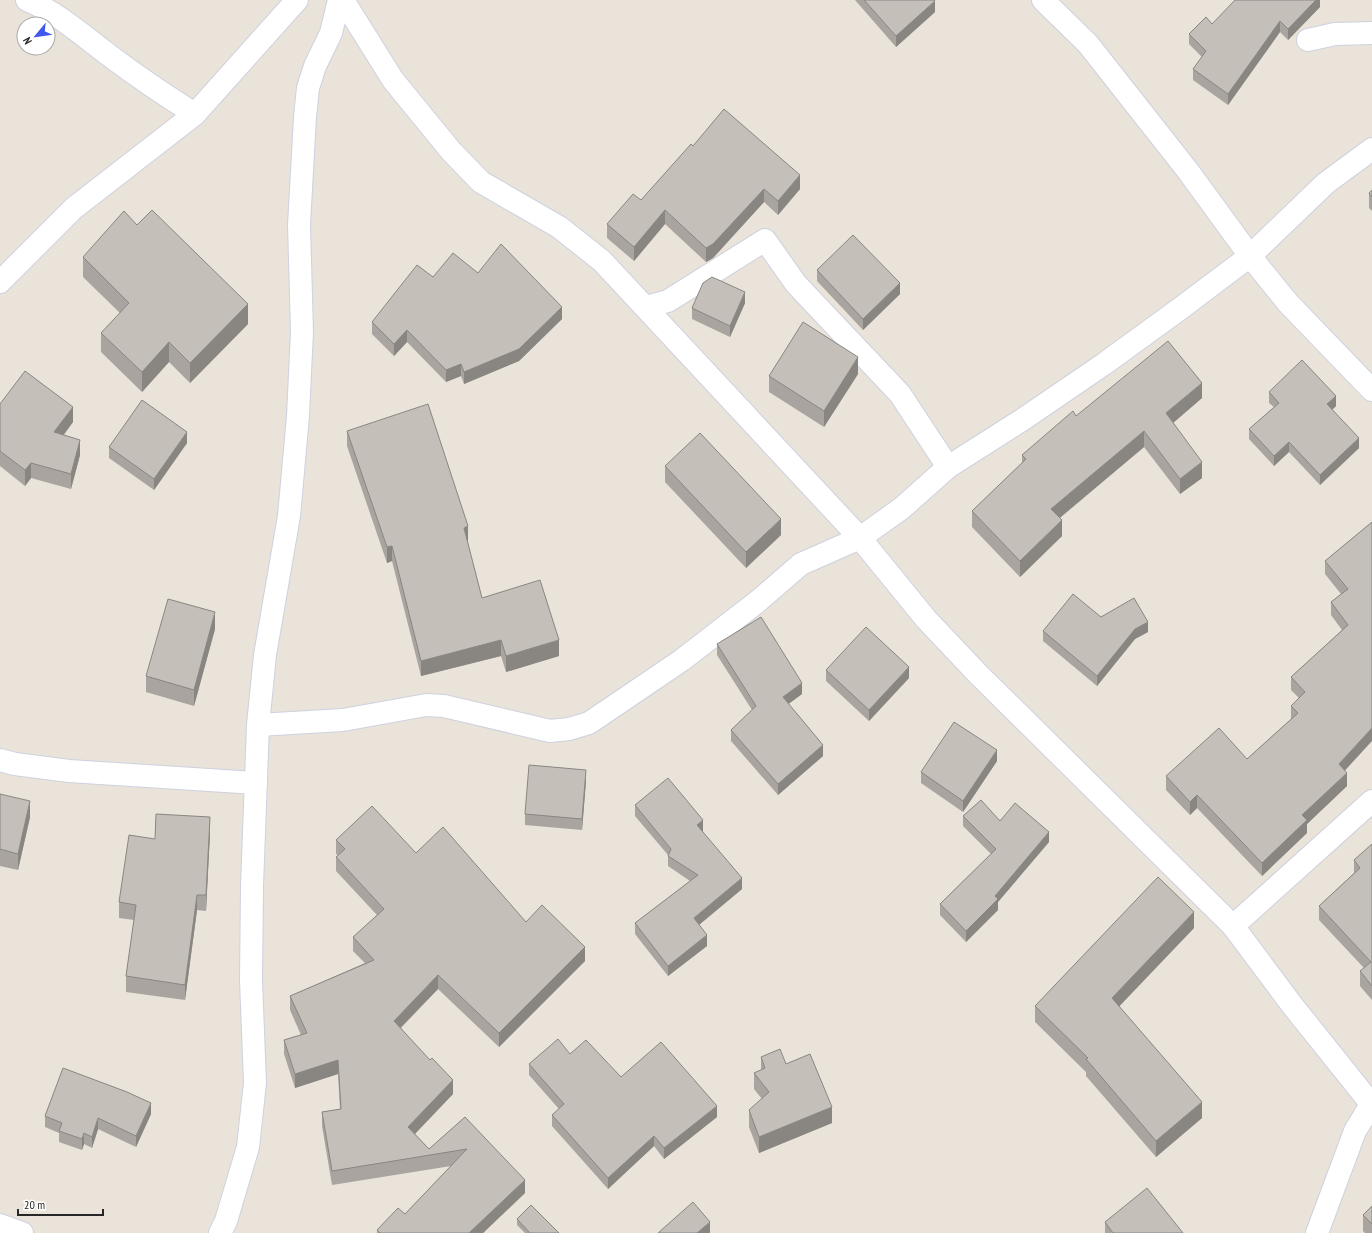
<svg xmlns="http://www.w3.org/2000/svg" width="1372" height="1233" font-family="'PT Sans Narrow',sans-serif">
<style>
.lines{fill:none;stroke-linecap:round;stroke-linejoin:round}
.street-casing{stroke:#ced1df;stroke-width:24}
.street{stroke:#fff;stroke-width:22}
.wall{fill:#a9a49f}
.shaded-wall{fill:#898682}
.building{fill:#c4bfb9;stroke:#898682}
</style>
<rect width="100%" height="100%" fill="#e9e3d9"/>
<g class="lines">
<g class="street-casing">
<g id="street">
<path d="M27,0C55,11 85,37 110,56C138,77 166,96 195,114"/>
<path d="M343,0L393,80L451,151L481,182L559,227L602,261L860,538L926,619L978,674L1233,926"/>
<path d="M1043,0L1088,44L1188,171L1250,256L1288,303L1372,390"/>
<path d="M1308,40L1335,34L1372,33"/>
<path d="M0,282L74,208L195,114L297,0"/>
<path d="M646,307L668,301L765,240L796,284L900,394L948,467"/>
<path d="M258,725L343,720L426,705L444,706L550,731L569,729L589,723L682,660L757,602L801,564L860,538L902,508L948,467L1022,420L1104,364L1181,308L1250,256L1326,183L1372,149"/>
<path d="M0,760L15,764L69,771L256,783"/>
<path d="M1372,801L1233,926L1292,1005L1372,1105"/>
<path d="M0,1225L22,1233"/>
<path d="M220,1233L226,1221L248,1147L255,1083L251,980L252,886L258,725L265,655L289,516L298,416L302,331L299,225L305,117L308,88L315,66L331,33L339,0"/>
<path d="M1317,1233L1355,1131L1372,1103"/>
</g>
</g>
<use href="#street" class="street"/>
</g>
<g class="wall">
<path d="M855,0H934L935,12L896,47Z"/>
<path d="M1320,0V7L1288,40L1280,32L1228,105L1193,80V69L1202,57L1189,44V34L1212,24Z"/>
<path d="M693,146L800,189L778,215L764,202L713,258L706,262L665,224L634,261L607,238V224L641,200Z"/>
<path d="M1372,190V211L1369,208V193Z"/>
<path d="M137,225L248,324L190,383L169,362L142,392L101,352V333L120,313L83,277V257Z"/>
<path d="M817,270L900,294L863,330L817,281Z"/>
<path d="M478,273L562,319L519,361L464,384L461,376L446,382L407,342L394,356L372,334V322L433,277Z"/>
<path d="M745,303L730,337L692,319V308Z"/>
<path d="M858,374L824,427L769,392V376Z"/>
<path d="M1269,392L1336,406L1332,410L1359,448L1320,485L1289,452L1274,466L1249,439V429L1274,407L1269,403Z"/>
<path d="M1202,398L1173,423L1202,478L1180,494L1144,447L1060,518L1062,536L1020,577L972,527V511L1022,463V455L1076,416Z"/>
<path d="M0,404L73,422L64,435L80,455L71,489L31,478L25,486L0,466Z"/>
<path d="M347,431L468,542H467L482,598L559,656L506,672L501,656L421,676L392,561L387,563L347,446Z"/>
<path d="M187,443L154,490L109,458V447Z"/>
<path d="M665,466L781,535L746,568L665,482Z"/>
<path d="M1372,522L1345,771L1347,786L1307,824V833L1262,876L1197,808L1190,815L1166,790V776L1247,759L1291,719V706L1299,698L1291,690V677L1342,630L1331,615V602L1341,594L1325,574V561Z"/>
<path d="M1101,617L1148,632L1135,639L1097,686L1043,641V631Z"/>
<path d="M215,629L194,706L146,692V676Z"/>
<path d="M717,644L802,694L788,704L823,756L778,795L731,741V730L752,710L717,655Z"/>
<path d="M826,670L909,678L869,721L826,681Z"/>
<path d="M997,761L963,812L921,783V772Z"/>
<path d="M586,781L582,830L525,825V814Z"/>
<path d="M0,794L30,817L18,870L0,866Z"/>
<path d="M635,805L703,831H702L742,889L699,925L707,946L668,976L635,934V923L690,881L668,866V855L635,816Z"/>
<path d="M963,816L1000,821L1049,842L998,902V910L966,942L940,915V904L991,854L963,826Z"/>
<path d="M210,833L206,911L197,910L185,1000L126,992V976L134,920L119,918V902L155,839Z"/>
<path d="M336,840L416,853L526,922L585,961L499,1047L438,989L401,1028L453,1094L415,1134L429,1149L465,1117L525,1193L483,1233H377V1230L405,1214L451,1166L332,1185L322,1126V1112L340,1109L338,1074L295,1088L284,1054V1040L301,1035L290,1010V996L365,963L353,951V937L377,915L336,871V857L338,855L336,854Z"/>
<path d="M1372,844V1000L1360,986V971L1364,968L1319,920V906L1354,873V860Z"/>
<path d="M1194,928L1119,1006L1202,1118L1156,1157L1086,1076V1072L1035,1022V1006Z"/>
<path d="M570,1054L621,1077L717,1117L664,1159L654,1146L608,1189L552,1126V1115L559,1109L529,1075V1064Z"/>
<path d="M761,1057L786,1064L832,1123L759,1153L749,1127V1110L762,1099L754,1089V1073L761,1070Z"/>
<path d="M151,1114L136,1147L98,1129L92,1148L84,1144L82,1150L59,1142V1133L45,1127V1116Z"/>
<path d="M1372,1206V1233H1365L1363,1231V1215Z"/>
<path d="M517,1219L559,1233H525L517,1225Z"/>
<path d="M1105,1222L1183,1233H1105Z"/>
</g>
<g class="shaded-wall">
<path d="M1316,0H1320V7L1288,40V29Z"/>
<path d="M935,1V12L896,47V36Z"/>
<path d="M1280,21V32L1228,105V94Z"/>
<path d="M800,175V189L778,215V201Z"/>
<path d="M764,189V202L713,258L706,262V248Z"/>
<path d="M665,210V224L634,261V247Z"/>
<path d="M900,283V294L863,330V319Z"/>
<path d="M745,292V303L730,337V326Z"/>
<path d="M248,304V324L190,383V363Z"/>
<path d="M562,307V319L519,361L464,384V372Z"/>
<path d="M407,330V342L394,356V344Z"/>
<path d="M169,342V362L142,392V372Z"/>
<path d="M858,357V374L824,427V411Z"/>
<path d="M461,364V376L446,382V370Z"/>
<path d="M1202,383V398L1166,429V413Z"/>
<path d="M1336,396V406L1327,415V404Z"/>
<path d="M73,407V422L54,447V432Z"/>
<path d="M1144,431V447L1051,525V509Z"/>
<path d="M187,432V443L154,490V479Z"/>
<path d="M1359,438V448L1320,485V475Z"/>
<path d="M80,440V455L71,489V474Z"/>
<path d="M1289,442V452L1274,466V456Z"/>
<path d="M1202,462V478L1180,494V479Z"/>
<path d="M31,463V478L25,486V470Z"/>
<path d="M781,519V535L746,568V552Z"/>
<path d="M1062,520V536L1020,577V561Z"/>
<path d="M468,526V542L464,543V528Z"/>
<path d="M392,546V561L387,563V547Z"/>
<path d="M215,612V629L194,706V690Z"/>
<path d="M1148,622V632L1135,639L1097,686V676L1135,629Z"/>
<path d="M501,640V656L421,676V661Z"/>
<path d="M559,640V656L506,672V656Z"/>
<path d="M909,667V678L869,721V710Z"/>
<path d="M802,683V694L783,708V697Z"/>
<path d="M1372,728V741L1339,777V764Z"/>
<path d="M823,745V756L778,795V784Z"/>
<path d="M997,750V761L963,812V801Z"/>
<path d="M586,770V781L582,830V819Z"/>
<path d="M1347,773V786L1307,824V833L1262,876V863L1302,815Z"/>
<path d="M1197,795V808L1190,815V802Z"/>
<path d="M30,801V817L18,870V854Z"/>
<path d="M210,817V833L206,911V895Z"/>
<path d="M703,820V831L697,836V825Z"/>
<path d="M1049,832V842L998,902V910L966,942V931L995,896Z"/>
<path d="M742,878V889L694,929V918Z"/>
<path d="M197,895V910L185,1000V985Z"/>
<path d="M1194,912V928L1112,1014V998Z"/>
<path d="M707,935V946L668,976V966Z"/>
<path d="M585,947V961L499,1047V1033Z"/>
<path d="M438,975V989L394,1034V1021Z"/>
<path d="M338,1060V1074L295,1088V1074Z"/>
<path d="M453,1080V1094L408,1141V1127Z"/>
<path d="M1202,1102V1118L1156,1157V1141Z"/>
<path d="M151,1103V1114L136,1147V1136Z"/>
<path d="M717,1106V1117L664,1159V1148Z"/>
<path d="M832,1107V1123L759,1153V1137Z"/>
<path d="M98,1118V1129L92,1148V1137Z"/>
<path d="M84,1133V1144L82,1150V1139Z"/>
<path d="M654,1136V1146L608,1189V1178Z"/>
<path d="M525,1180V1193L483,1233H469Z"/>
<path d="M710,1222V1233H697Z"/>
</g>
<g class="building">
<path d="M864,0H934L935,1L896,36Z"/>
<path d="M1235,0H1316L1288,29L1280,21L1228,94L1193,69L1206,51L1189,34L1206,17L1212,24Z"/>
<path d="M724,109L800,175L778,201L764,189L713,244L706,248L665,210L634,247L607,224L633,194L641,200L691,144L693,146Z"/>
<path d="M1372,190V197L1369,193Z"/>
<path d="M152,210L248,304L190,363L169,342L142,372L101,333L129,303L83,257L124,211L137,225Z"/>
<path d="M853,235L900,283L863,319L817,270Z"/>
<path d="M501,244L562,307L519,349L464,372L461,364L446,370L407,330L394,344L372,322L417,265L433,277L453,253L478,273Z"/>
<path d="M712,277L745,292L730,326L692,308L703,283Z"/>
<path d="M803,322L858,357L824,411L769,376Z"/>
<path d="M1168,341L1202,383L1166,413L1202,462L1180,479L1144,431L1051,509L1062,520L1020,561L972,511L1026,459L1022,455L1073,411L1076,416Z"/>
<path d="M1302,360L1336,396L1327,404L1359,438L1320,475L1289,442L1274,456L1249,429L1279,403L1269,392Z"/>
<path d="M25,371L73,407L54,432L80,440L71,474L31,463L25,470L0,451V404Z"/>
<path d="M142,400L187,432L154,479L109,447Z"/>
<path d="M428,404L468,526L464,528L482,598L540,580L559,640L506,656L501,640L421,661L392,546L387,547L347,431Z"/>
<path d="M700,433L781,519L746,552L665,466Z"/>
<path d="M1372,522V728L1339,764L1347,773L1302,815L1307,820L1262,863L1197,795L1190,802L1166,776L1219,728L1247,759L1298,713L1291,706L1305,692L1291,677L1348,625L1331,602L1348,589L1325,561Z"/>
<path d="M1073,594L1101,617L1134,598L1148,622L1135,629L1097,676L1043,631Z"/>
<path d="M168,599L215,612L194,690L146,676Z"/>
<path d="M761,617L802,683L783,697L823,745L778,784L731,730L756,706L717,644Z"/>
<path d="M866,627L909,667L869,710L826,670Z"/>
<path d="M954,722L997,750L963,801L921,772Z"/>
<path d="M529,765L586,770L582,819L525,814Z"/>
<path d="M668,778L703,820L697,825L742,878L694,918L707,935L668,966L635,923L698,875L668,856L671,849L635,805Z"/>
<path d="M0,794L30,801L18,854L0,849Z"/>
<path d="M981,800L1000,821L1015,803L1049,832L995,896L998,899L966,931L940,904L996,849L963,816Z"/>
<path d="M372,806L416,853L443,827L526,922L542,905L585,947L499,1033L438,975L394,1021L430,1060L432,1058L453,1080L408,1127L429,1149L465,1117L525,1180L469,1233H380L377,1230L398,1208L405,1214L467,1149L332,1171L322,1112L341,1109L338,1060L295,1074L284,1040L307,1033L290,996L374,960L353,937L384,909L336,857L345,849L336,840Z"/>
<path d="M156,814L210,817L206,895H197L185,985L126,976L136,905L119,902L129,835L155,839Z"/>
<path d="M1372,844V986L1360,971L1371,962L1319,906L1360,868L1354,860Z"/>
<path d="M1158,877L1194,912L1112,998L1202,1102L1156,1141L1086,1059L1088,1058L1035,1006Z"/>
<path d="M558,1039L570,1054L586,1040L621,1077L661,1042L717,1106L664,1148L654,1136L608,1178L552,1115L564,1104L529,1064Z"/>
<path d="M780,1049L786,1064L810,1054L832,1107L759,1137L749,1110L769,1092L754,1073L765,1068L761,1057Z"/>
<path d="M63,1068L127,1092L151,1103L136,1136L98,1118L92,1137L84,1133L82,1139L59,1131L62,1123L45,1116Z"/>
<path d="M1147,1188L1183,1233H1113L1105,1222Z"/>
<path d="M693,1202L710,1222L697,1233H658Z"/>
<path d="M531,1205L559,1233H530L517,1219Z"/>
<path d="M1372,1206V1224L1363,1215Z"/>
</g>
<g transform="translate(36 36) rotate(241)"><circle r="19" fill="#ffffff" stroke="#a9a9a9"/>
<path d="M0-3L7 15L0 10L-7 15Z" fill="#4158ed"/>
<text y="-6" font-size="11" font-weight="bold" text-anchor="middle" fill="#272727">N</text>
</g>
<path d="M18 1209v6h85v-6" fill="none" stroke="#272727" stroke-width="2"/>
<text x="24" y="1209" font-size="12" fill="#272727" stroke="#ffffff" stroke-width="3" paint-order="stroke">20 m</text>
</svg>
